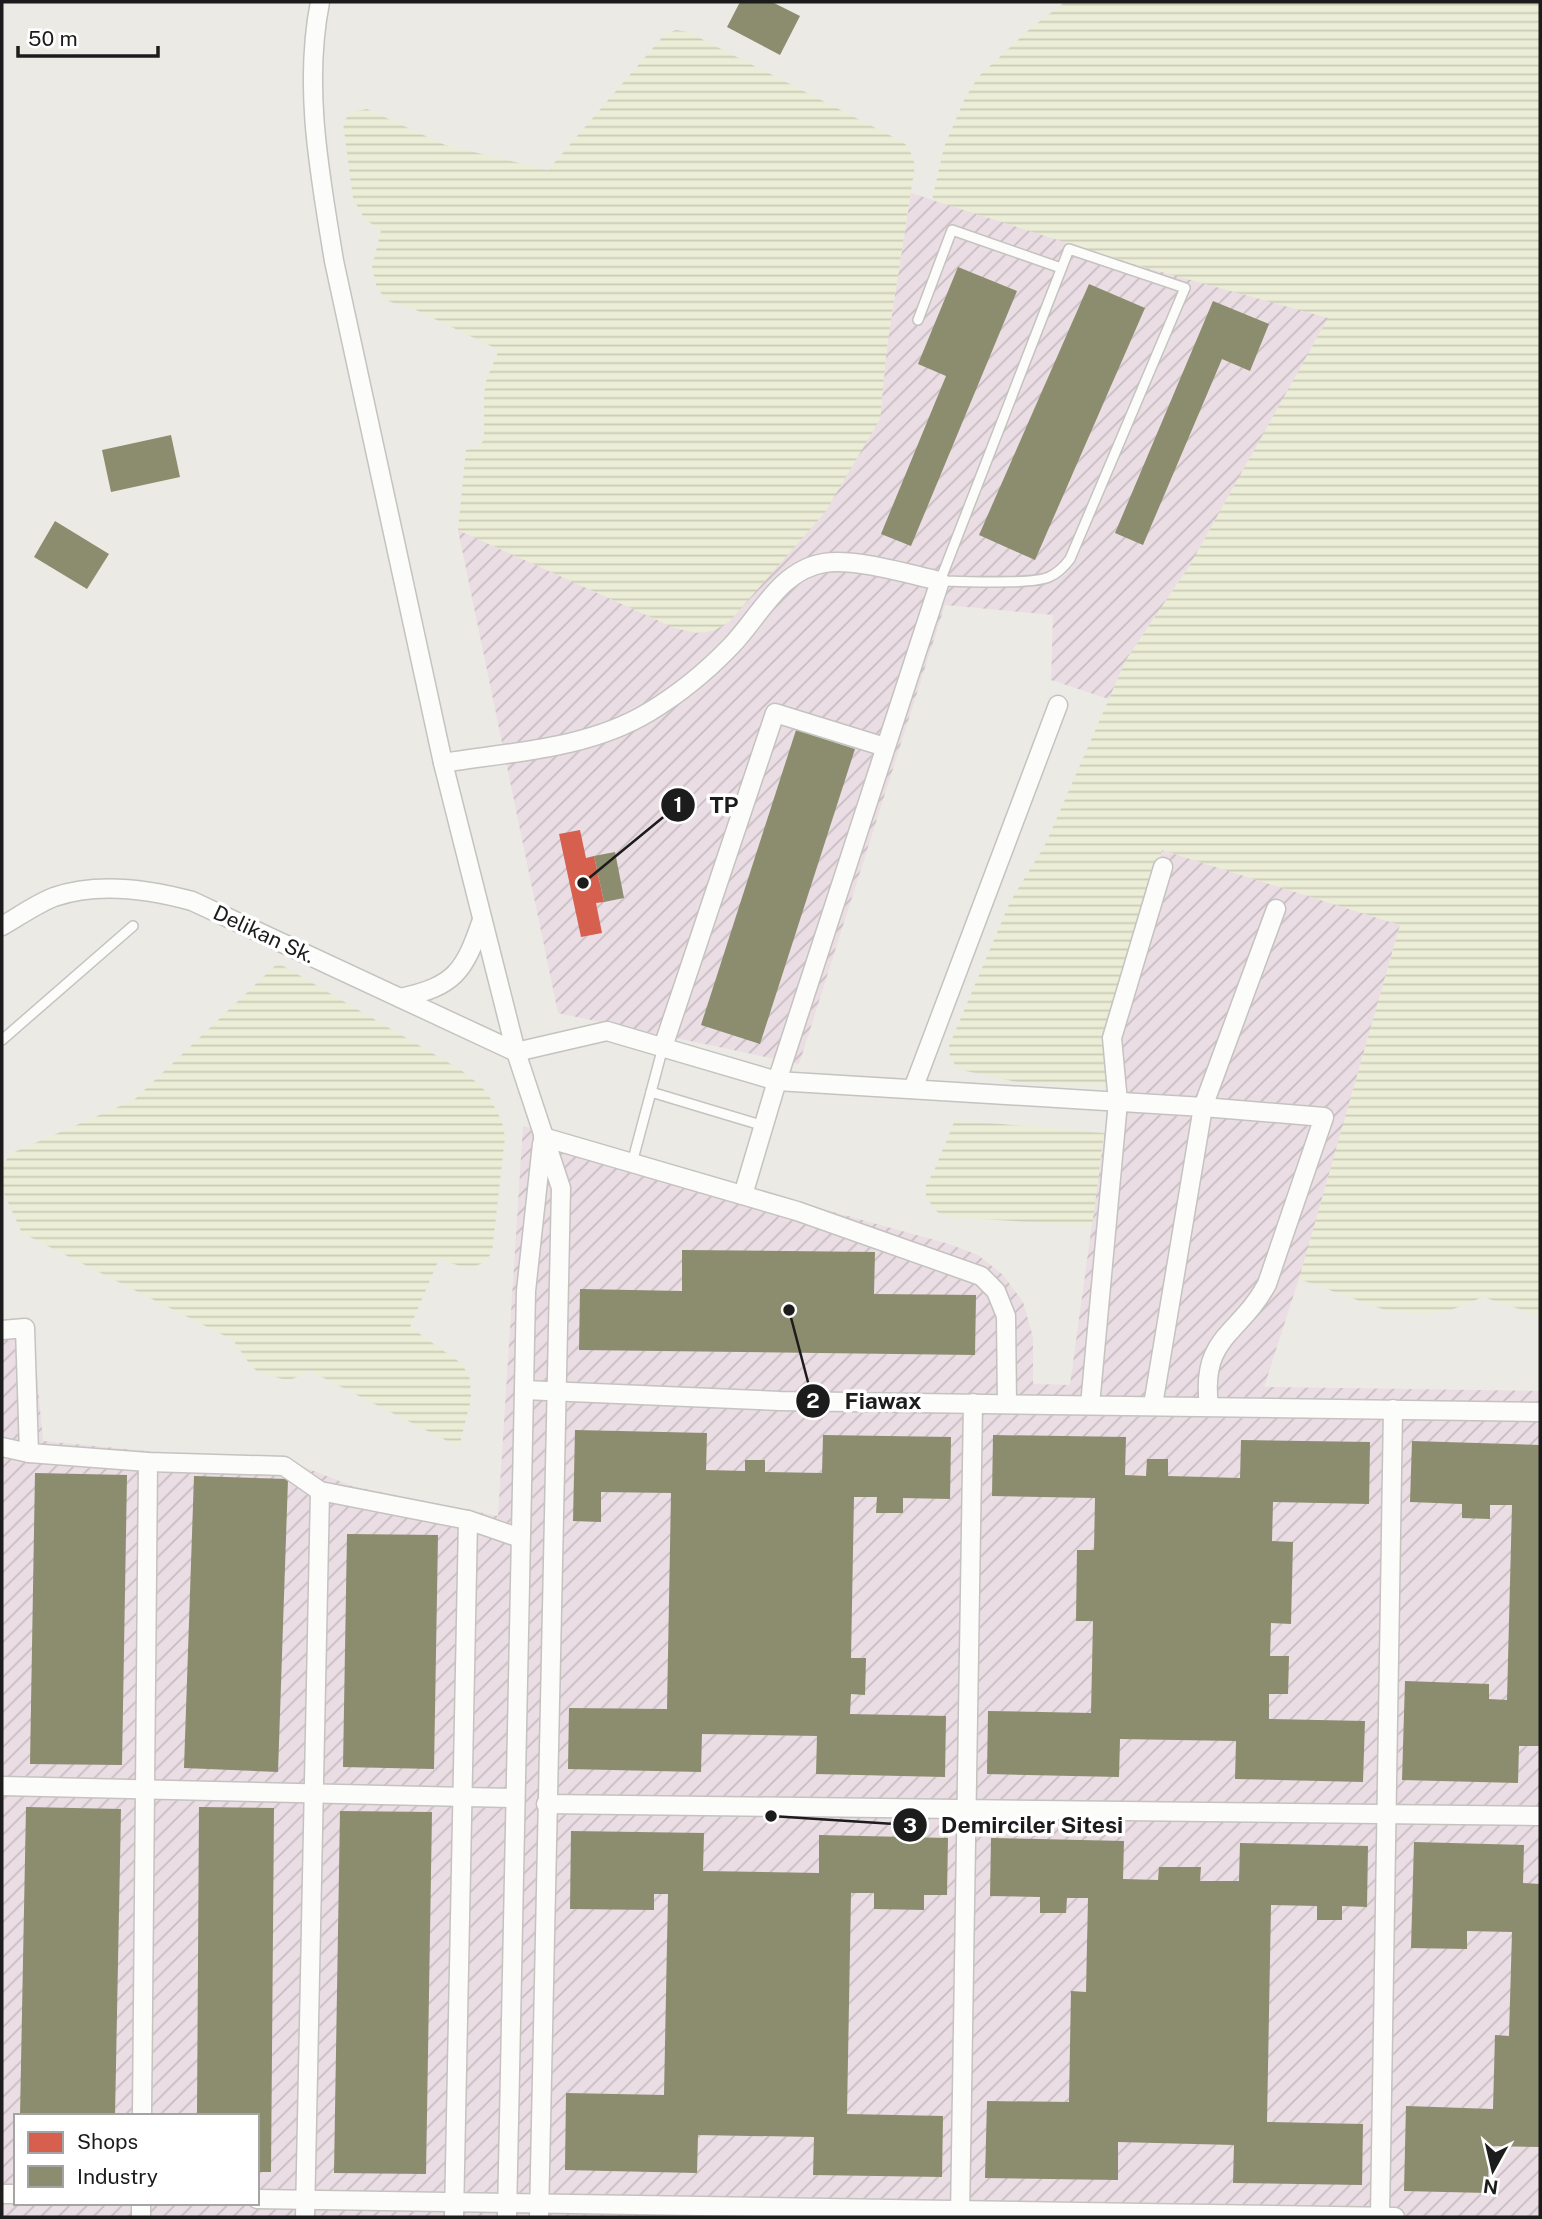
<svg xmlns="http://www.w3.org/2000/svg" width="1542" height="2219" font-family="'Public Sans',sans-serif">
<style>
.industrial{fill:url(#industrial-furrows);fill-rule:evenodd}
.farmland{fill:url(#farmland-rules)}
.shops{fill:#d6604d}
.industry{fill:#8c8c6e}
.lines{fill:none;stroke-linecap:round;stroke-linejoin:round}
.service-casing{stroke:#c4c3c0;stroke-width:12}
.minor-casing{stroke:#c4c3c0;stroke-width:21}
.service{stroke:#fcfcfb;stroke-width:9}
.minor{stroke:#fcfcfb;stroke-width:18}
.labels{text-anchor:middle;dominant-baseline:central;stroke-width:7;stroke-linejoin:round;paint-order:stroke}
.street-label{font-size:21px;fill:#1c1c1c;stroke:#fff}
.leader{fill:none;stroke:#1c1c1c;stroke-width:2.5}
.callout-dot{fill:#1c1c1c;stroke:#fff;stroke-width:2.5}
.mark-label{font-size:21px;text-anchor:middle;font-weight:bold;fill:#fff}
.callout-label{font-size:23px;text-anchor:middle;font-weight:bold;fill:#1c1c1c;stroke:#fff;stroke-width:7;stroke-linejoin:round;paint-order:stroke}
</style>
<defs>
<pattern id="industrial-furrows" width="10" height="10" patternUnits="userSpaceOnUse" patternTransform="scale(1.75)"><rect width="10" height="10" fill="#eadde3"/><path d="M-1 1l2-2M0 10L10 0M9 11l2-2" fill="none" stroke="#c8bdc2"/></pattern>
<pattern id="farmland-rules" width="6" height="5" patternUnits="userSpaceOnUse" patternTransform="scale(1.75)"><rect width="6" height="5" fill="#ebedd6"/><path d="M0 2.5h6" fill="none" stroke="#c9cbb7"/></pattern>
</defs>
<rect width="100%" height="100%" fill="#eceae4"/>
<g class="industrial">
<path d="M911,193L1140,266L1329,317L1190,565L1126,660L1109,699L1051,680L1053,615L945,605L799,1064L558,1013L458,530L675,628L707,632L722,626L880,419L887,346Z"/>
<path d="M1162,850L1400,925L1302,1269L1264,1387L1540,1391V2217H2V1324L32,1325L43,1441L167,1453L281,1458L352,1486L498,1516L523,1126L949,1244L978,1255L1003,1275L1023,1302L1033,1337V1384L1070,1385L1111,1085ZM16,2116H257V2203H16Z"/>
</g>
<g class="farmland">
<path d="M1065,2H1540V1316L1483,1297L1451,1310L1417,1314L1399,1312L1382,1309L1299,1279L1400,925L1162,850L1111,1085L1077,1086L1017,1082L966,1071L956,1066L950,1057L949,1046L1010,902L1045,845L1126,660L1190,565L1328,318L1140,266L932,200L944,147L965,98L979,76L1031,28Z"/>
<path d="M676,30L688,32L903,142L909,148L915,165L887,346L880,419L826,511L729,622L715,630L696,633L675,628L458,530L466,450L477,448L484,440V394L487,378L499,350L410,307L395,304L389,301L377,289L372,267L381,231L364,218L353,198L343,123L351,112L367,109L445,145L548,170L665,34Z"/>
<path d="M278,963L461,1070L481,1086L489,1096L502,1122L505,1137L492,1252L485,1262L473,1267L460,1266L439,1259L410,1327L462,1364L470,1379L471,1399L459,1447L310,1371L292,1379H282L257,1371L251,1366L233,1340L22,1233L2,1189V1165L12,1153L134,1100Z"/>
<path d="M955,1120L1104,1133L1092,1226L950,1217L937,1212L926,1197V1185L934,1171Z"/>
</g>
<path class="shops" d="M580,830L586,858L594,856L604,902L596,903L602,933L581,937L559,834Z"/>
<g class="industry">
<path d="M740,2H772L800,16L780,55L727,27Z"/>
<path d="M958,267L1017,291L911,546L881,534L946,376L918,364Z"/>
<path d="M1089,284L1145,308L1035,560L979,535Z"/>
<path d="M1213,301L1269,324L1250,371L1222,359L1143,545L1115,533Z"/>
<path d="M171,435L180,477L111,492L102,450Z"/>
<path d="M55,521L109,554L87,589L34,557Z"/>
<path d="M796,730L855,749L760,1044L701,1025Z"/>
<path d="M615,852L624,898L604,902L594,856Z"/>
<path d="M682,1250L875,1252L874,1294L976,1295L975,1355L579,1350L580,1289L682,1291Z"/>
<path d="M575,1430L707,1433L706,1470L745,1471V1460H765V1472L822,1473L823,1435L951,1437L950,1499L903,1498V1513H876L877,1497H854L851,1658H866L865,1695L851,1694L850,1714L946,1716L945,1777L816,1774L817,1736L702,1734L701,1772L568,1769L569,1708L667,1709L671,1493L601,1492V1522L573,1521Z"/>
<path d="M993,1435L1126,1437L1125,1475L1146,1476L1147,1459H1168V1476L1240,1478L1241,1440L1370,1442L1369,1504L1273,1502L1272,1541L1293,1542L1291,1624L1271,1623L1270,1656H1289L1288,1694H1269V1719L1365,1721L1363,1782L1235,1779L1236,1741L1120,1739L1119,1777L987,1774L988,1711L1091,1713L1093,1621H1076L1077,1550H1094L1095,1498L992,1496Z"/>
<path d="M1412,1441L1540,1445V1746H1519L1518,1783L1402,1780L1405,1681L1489,1684V1699L1507,1700L1512,1505H1490V1519L1462,1518V1504L1410,1502Z"/>
<path d="M35,1473L127,1475L122,1765L30,1764Z"/>
<path d="M194,1476L288,1479L278,1772L184,1768Z"/>
<path d="M347,1534L438,1535L434,1769L343,1767Z"/>
<path d="M26,1807L121,1809L115,2116H20Z"/>
<path d="M199,1807L274,1808L271,2172H257V2116H197Z"/>
<path d="M340,1811L432,1812L426,2174L334,2173Z"/>
<path d="M571,1831L704,1833L703,1871L819,1873V1835L948,1838L947,1895H924V1910L874,1909V1893H851L847,2114L943,2116L942,2177L813,2175L814,2137L698,2135L697,2173L565,2170L566,2093L664,2095L668,1894H654V1910L570,1909Z"/>
<path d="M991,1838L1124,1841L1123,1879L1158,1880L1159,1867H1201L1200,1881H1239L1240,1843L1368,1846L1367,1907L1342,1906V1920H1317V1906L1271,1905L1267,2122L1363,2124L1362,2185L1233,2183L1234,2145L1118,2142V2180L985,2178L987,2101L1069,2102L1071,1991L1086,1992L1088,1898H1067L1066,1913H1040V1897L990,1896Z"/>
<path d="M1414,1842L1524,1845L1523,1883L1540,1884V2147L1489,2146L1488,2193L1404,2191L1406,2106L1493,2109L1495,2035L1509,2036L1512,1932L1467,1931V1949L1411,1948Z"/>
</g>
<g class="lines">
<g class="service-casing">
<g id="service">
<path d="M1069,249L1185,288L1070,559C1064,567 1058,573 1049,577C1031,585 963,581 940,581Z"/>
<path d="M918,320L952,230L1061,268"/>
<path d="M2,1040L133,926"/>
<path d="M651,1092L764,1126"/>
<path d="M632,1163L663,1047"/>
</g>
</g>
<g class="minor-casing">
<g id="minor">
<path d="M320,2C303,88 320,175 334,261L443,763L516,1052L561,1188L539,2217"/>
<path d="M443,763C511,752 588,749 649,712C679,694 707,671 731,646C760,616 780,570 824,563C855,558 908,574 940,581L777,1081L743,1195"/>
<path d="M2,926C18,917 36,904 54,897C97,882 148,889 192,901L516,1052"/>
<path d="M400,998C455,986 464,972 482,920"/>
<path d="M663,1047L775,713L885,747"/>
<path d="M516,1052L607,1031L777,1081L1203,1107L1324,1117L1267,1284C1240,1335 1200,1336 1209,1406"/>
<path d="M913,1089L1058,705"/>
<path d="M543,1137L797,1211L981,1276L996,1291L1006,1316L1007,1404"/>
<path d="M2,1330L25,1328L29,1453"/>
<path d="M524,1390L780,1401L1540,1412"/>
<path d="M1090,1405L1118,1102L1112,1038L1163,867"/>
<path d="M1153,1405L1203,1107L1276,909"/>
<path d="M2,1447L29,1453L148,1462L284,1466L320,1491L468,1520"/>
<path d="M2,1786L514,1798"/>
<path d="M546,1804L1540,1816"/>
<path d="M142,2116L148,1462"/>
<path d="M2,2194H16"/>
<path d="M257,2199L1395,2217"/>
<path d="M141,2217V2203"/>
<path d="M305,2217L320,1491"/>
<path d="M454,2217L468,1520L520,1538"/>
<path d="M507,2217L526,1291L542,1144"/>
<path d="M960,2217L973,1403"/>
<path d="M1380,2217L1393,1409"/>
</g>
</g>
<use href="#service" class="service"/>
<use href="#minor" class="minor"/>
</g>
<g class="labels">
<g class="street-label">
<text transform="translate(264 934) rotate(25)">Delikan Sk.</text>
</g>
</g>
<path class="leader" d="M583 883L678 805M789 1310L813 1401M771 1816L910 1825"/>
<g class="callout-dot">
<circle cx="583" cy="883" r="7"/>
<circle cx="789" cy="1310" r="7"/>
<circle cx="771" cy="1816" r="7"/>
<circle cx="678" cy="805" r="18"/>
<circle cx="813" cy="1401" r="18"/>
<circle cx="910" cy="1825" r="18"/>
</g>
<g class="mark-label">
<text x="678" y="812">1</text>
<text x="813" y="1408">2</text>
<text x="910" y="1833">3</text>
</g>
<g class="callout-label">
<text x="724" y="813">TP</text>
<text x="883" y="1409">Fiawax</text>
<text x="1032" y="1833">Demirciler Sitesi</text>
</g>
<rect width="1542" height="2219" fill="none" stroke="#1c1c1c" stroke-width="7"/>
<rect x="14" y="2114" width="245" height="91" fill="#ffffff" stroke="#a4a4a4" stroke-width="2"/>
<rect x="28" y="2132" width="35" height="21" fill="#d6604d" stroke="#a4a4a4" stroke-width="2"/>
<text x="77" y="2149" font-size="21" fill="#1c1c1c">Shops</text>
<rect x="28" y="2166" width="35" height="21" fill="#8c8c6e" stroke="#a4a4a4" stroke-width="2"/>
<text x="77" y="2184" font-size="21" fill="#1c1c1c">Industry</text>
<g transform="translate(1493 2170) rotate(188)" stroke="#ffffff" stroke-width="5" paint-order="stroke">
<path d="M0-5L12 26L0 18L-12 26Z" fill="#1c1c1c"/>
<text y="-10" font-size="19" font-weight="bold" text-anchor="middle" fill="#1c1c1c">N</text>
</g>
<path d="M18 46v10h140v-10" fill="none" stroke="#1c1c1c" stroke-width="3.5"/>
<text x="28" y="46" font-size="21" fill="#1c1c1c" stroke="#ffffff" stroke-width="5" paint-order="stroke">50 m</text>
</svg>
